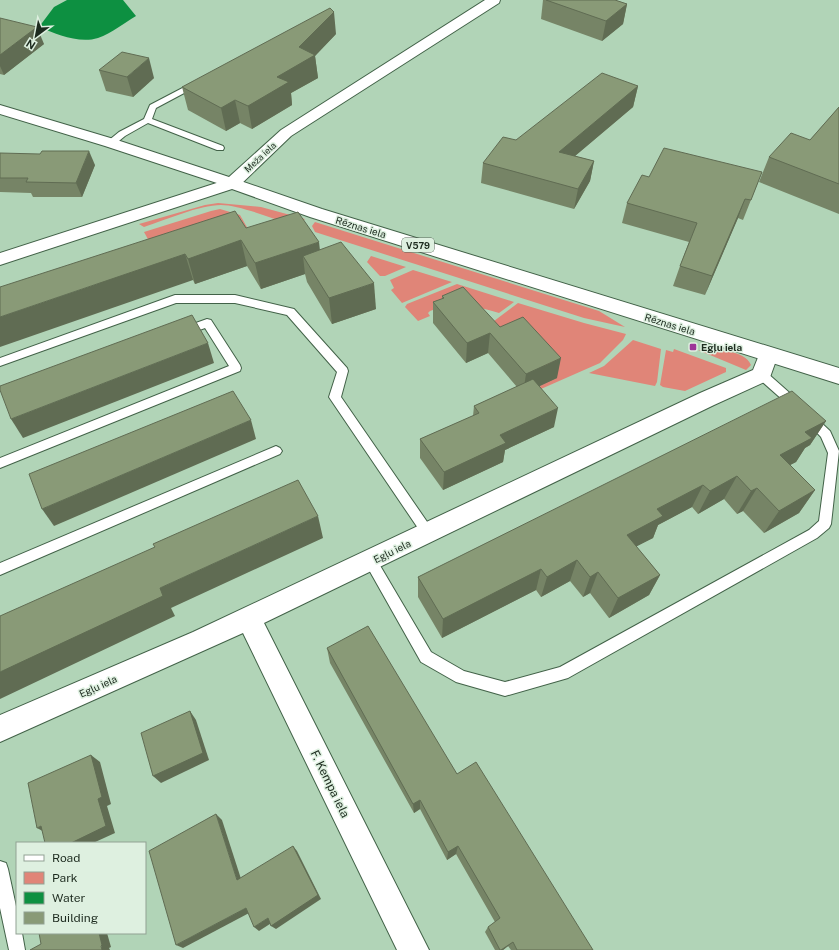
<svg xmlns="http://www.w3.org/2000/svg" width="839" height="950" font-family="'Public Sans',sans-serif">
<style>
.green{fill:#e08578}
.water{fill:#0d9041}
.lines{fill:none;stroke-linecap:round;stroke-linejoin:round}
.service-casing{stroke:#426248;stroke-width:2}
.minor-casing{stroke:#426248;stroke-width:2}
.primary-casing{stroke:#426248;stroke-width:2}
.service{fill:#fff;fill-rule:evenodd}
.minor{fill:#fff;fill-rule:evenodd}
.primary{fill:#fff;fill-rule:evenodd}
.wall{fill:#768466}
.shaded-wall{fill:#606c53}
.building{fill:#899a77;stroke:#606c53}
.poi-dot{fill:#9c3598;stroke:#def0e0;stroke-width:1.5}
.labels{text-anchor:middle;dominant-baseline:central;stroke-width:3;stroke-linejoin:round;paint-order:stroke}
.far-street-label{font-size:9px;fill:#1d2b1f;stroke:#def0e0}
.shield{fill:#def0e0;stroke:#576659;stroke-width:1}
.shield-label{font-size:9px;font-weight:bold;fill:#1d2b1f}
.street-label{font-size:10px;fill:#1d2b1f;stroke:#def0e0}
.poi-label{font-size:10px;font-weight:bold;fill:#1d2b1f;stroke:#def0e0;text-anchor:start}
.near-street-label{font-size:12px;fill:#1d2b1f;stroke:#def0e0}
</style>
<rect width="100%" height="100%" fill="#b1d4b7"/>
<g class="green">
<path d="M218,203L261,207L305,219L300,224L292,225C274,219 239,205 221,205C199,205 166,220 144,227L139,224L205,205Z"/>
<path d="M220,209L240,215L248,229L149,241L144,232L211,211Z"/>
<path d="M315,222L599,311L625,327L584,318L315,232L312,226Z"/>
<path d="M371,256L406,267L385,276H380L367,262Z"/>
<path d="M413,270L452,282L402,303L391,290L394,288L390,280Z"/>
<path d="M457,284L514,302L499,313C471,305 458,301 430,311L428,313L430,316L418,321L405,307L407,304Z"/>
<path d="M518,303L584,323L626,334L623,340L600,363L525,396L523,394L556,378L490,324Z"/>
<path d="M633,340L661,349L657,382L655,386L589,373L604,366Z"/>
<path d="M674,349L726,368V372L685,391L663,387L660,385L666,350L673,352Z"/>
<path d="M698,350C713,351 744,348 751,365L746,370Z"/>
</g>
<path class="water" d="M67,0H123L136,16C124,23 112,33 98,38C79,44 56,34 39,27L54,7Z"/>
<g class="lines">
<g class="service-casing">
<g id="service">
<path d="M194,82H197L201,84L156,108L152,119L223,146L224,148L223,150H217L148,123L125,136L114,145H108L107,143L108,141L119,132L144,119L150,105Z"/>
<path d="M175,295H235L294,309L347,368L348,371L341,397L432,529L434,533L432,537L428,538L424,537L331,400L329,397L337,372L287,315L235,303H176L0,366V358Z"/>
<path d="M207,319L211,320L240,365L241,368L240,371L0,468V458L229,366L205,328L183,336L179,335L178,332L179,329Z"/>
<path d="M762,371L766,372L801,403L803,406L801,409L797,410L793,409L758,378L757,375L758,372Z"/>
<path d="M810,415L814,416L830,431L839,451L831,524L829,528L817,538L568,678L505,696L456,682L421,662L364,561L365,557L370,555L375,557L431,652L464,671L505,682L560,667L809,530L819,521L828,453L821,437L804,419L806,416Z"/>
<path d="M276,446L280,448L282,451L280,454L0,575V563Z"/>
<path d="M0,861L6,863L8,869L17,911V933H22L25,950H9L0,908Z"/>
</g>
</g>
<g class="minor-casing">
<g id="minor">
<path d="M485,0H500L499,3L291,136L238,187L232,188L105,146L0,114V105L117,140L229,177L281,130Z"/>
<path d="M768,348L775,350L778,355L769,380L714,405L264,623L429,950H397L243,633L0,742V715L193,632L700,393L753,370L761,350Z"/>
</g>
</g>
<g class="primary-casing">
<path id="primary" d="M232,178L322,209L839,368V384L310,217L232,189L0,265V253Z"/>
</g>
<use href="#service" class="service"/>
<use href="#minor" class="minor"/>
<use href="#primary" class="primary"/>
</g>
<g class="wall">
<path d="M543,0H615L627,4L623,24L602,41L541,19Z"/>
<path d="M0,18L44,44L4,75L0,74Z"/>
<path d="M336,34L315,56L318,78L291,93L292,105L252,129L240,123L226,131L188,110L182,87Z"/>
<path d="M99,70L154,78L133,97L106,91Z"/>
<path d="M638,86L633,107L575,156L594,161L590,181L574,209L481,183L483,163L516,140Z"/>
<path d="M839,107V214L759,182L769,157L810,140Z"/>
<path d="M0,153L95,165L82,197H33L31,193L0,192Z"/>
<path d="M762,172L743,220L738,218L705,295L673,286L680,266L689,242L622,223L627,203L649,177Z"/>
<path d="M246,228L320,250L376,309L332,324L307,282L305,274L261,289L247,266L195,284L193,280L0,287Z"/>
<path d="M442,296L500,327L557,378L539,386L554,427L505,450L503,462L443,490L420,458V439L473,416L474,406L517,387L488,353L466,363L433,323V302L442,299Z"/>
<path d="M826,421L810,445L805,448L796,462L790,465L815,490L799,513L764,533L743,511L737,514L724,499L698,514L692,507L658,525L653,538L636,546L660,575L649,595L609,618L590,593L583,597L570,581L541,597L536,590L442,638L418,597V577Z"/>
<path d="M327,648L457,774L593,950H511L508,946L503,950H495L485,932L488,927L495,922L456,854L447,860L420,809L414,813L330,663Z"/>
</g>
<g class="shaded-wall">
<path d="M627,4L623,24L602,41L606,21Z"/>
<path d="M334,12L336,34L315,56L318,78L291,93L292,105L252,129L248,106L277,77L299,47Z"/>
<path d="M37,27L44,44L4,75L0,66V55Z"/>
<path d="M149,58L154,78L133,97L127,77Z"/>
<path d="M638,86L633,107L556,172L559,152Z"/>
<path d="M235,100L240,123L226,131L221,108Z"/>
<path d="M89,151L95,165L82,197L76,183Z"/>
<path d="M594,161L590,181L574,209L578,189Z"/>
<path d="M745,199L738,218L705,295L712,276Z"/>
<path d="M241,240L247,266L195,284L188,259Z"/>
<path d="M319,242L322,268L303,256L305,274L261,289L255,263Z"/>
<path d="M185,254L193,280L0,347V317Z"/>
<path d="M374,283L376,309L332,324L329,298Z"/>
<path d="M490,333L488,353L466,363L467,343Z"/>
<path d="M208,343L214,363L23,438L11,419Z"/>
<path d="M561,358L557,378L523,394L526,374Z"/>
<path d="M558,408L554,427L505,450L503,462L443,490L444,472L500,435Z"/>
<path d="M251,420L256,439L54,526L42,509Z"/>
<path d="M826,421L810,445L805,448L796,462L765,478L780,455L805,432Z"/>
<path d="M737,476L724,499L698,514L710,491Z"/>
<path d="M703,485L692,507L658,525L653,538L618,556L627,535L657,509Z"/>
<path d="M757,488L743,511L737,514L751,491Z"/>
<path d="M815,490L799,513L764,533L779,511Z"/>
<path d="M318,516L323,538L171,608L175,616L0,699V672L160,588Z"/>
<path d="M577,560L570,581L541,597L547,577Z"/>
<path d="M541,569L536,590L442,638L443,619Z"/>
<path d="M598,572L590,593L583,597L590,577Z"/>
<path d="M660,575L649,595L609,618L618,598Z"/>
<path d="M190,711L196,720L209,760L161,783L153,776Z"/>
<path d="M91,755L100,762L111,804L107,806L115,833L93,843H71L98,799Z"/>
<path d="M420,800V809L414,813L413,804Z"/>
<path d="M216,814L222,820L243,885L237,880Z"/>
<path d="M41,826L48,834L37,828Z"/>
<path d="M293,846L297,851L321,899L276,929L271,926Z"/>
<path d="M458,846L456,854L447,860L448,852Z"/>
<path d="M246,908L251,912L183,948L176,945Z"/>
<path d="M268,918L273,922L259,931L254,927Z"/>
<path d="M99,933H107L111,947L109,948L110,950H102Z"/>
<path d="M513,942L503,950H501Z"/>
</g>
<g class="building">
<path d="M546,0H615L627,4L606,21Z"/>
<path d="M330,8L334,12L299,47L315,55L277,77L289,82L248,106L235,100L221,108L182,87Z"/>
<path d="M0,18L37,27L0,55Z"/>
<path d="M122,52L149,58L127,77L99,70Z"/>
<path d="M602,73L638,86L559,152L594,161L578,189L483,163L503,137L516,140Z"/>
<path d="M839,107V184L769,157L791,133L810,140Z"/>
<path d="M664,148L762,172L751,200L745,199L712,276L680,266L697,223L627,203L642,175L649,177Z"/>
<path d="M42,151H89L76,183L26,182L28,178H0V153L40,154Z"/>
<path d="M235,211L246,228L298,212L319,242L255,263L241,240L188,259L185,254L0,317V287Z"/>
<path d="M341,242L374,283L329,298L303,256Z"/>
<path d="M463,287L500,327L523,317L561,358L526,374L490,333L467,343L433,302L444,298L442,296Z"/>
<path d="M192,315L208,343L11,419L0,390V386Z"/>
<path d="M533,379L558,408L500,435L506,443L444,472L420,439L479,413L474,406Z"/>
<path d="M233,391L251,420L42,509L29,474Z"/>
<path d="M792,391L826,421L805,432L812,438L780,455L815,490L779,511L757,488L751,491L737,476L710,491L703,485L657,509L663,516L627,535L660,575L618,598L598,572L590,577L577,560L547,577L541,569L443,619L418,577Z"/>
<path d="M298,480L318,516L160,588L163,596L0,672V616L155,547L153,544Z"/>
<path d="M368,626L457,774L476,762L593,950H517L513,942L501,950H500L488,927L500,918L458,846L448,852L420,800L413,804L327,648Z"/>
<path d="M190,711L203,753L153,776L141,733Z"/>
<path d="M91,755L102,797L98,799L106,826L71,843H45L41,826L37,828L28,783Z"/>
<path d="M216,814L237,880L293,846L318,895L271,926L268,918L254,927L246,908L176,945L149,851Z"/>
<path d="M39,933H99L102,945L101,946L102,950H30L41,944Z"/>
</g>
<rect class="poi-dot" x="689" y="343" width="8" height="8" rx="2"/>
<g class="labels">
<g class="far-street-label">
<text transform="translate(260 157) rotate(-43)">Meža iela</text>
</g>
<rect class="shield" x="402" y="238" width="32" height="14" rx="3"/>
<g class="shield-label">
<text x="418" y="245">V579</text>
</g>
<g class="street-label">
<text transform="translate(361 227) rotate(17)">Rēznas iela</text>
<text transform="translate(670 324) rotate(17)">Rēznas iela</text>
<text transform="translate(392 551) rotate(-26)">Egļu iela</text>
<text transform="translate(98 686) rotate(-24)">Egļu iela</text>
</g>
<g class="poi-label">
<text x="701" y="347">Egļu iela</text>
</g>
<g class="near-street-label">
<text transform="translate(330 784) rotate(64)">F. Kempa iela</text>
</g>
</g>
<rect x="16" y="842" width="130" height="92" fill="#def0e0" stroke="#91a193"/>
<rect x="24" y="855" width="20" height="6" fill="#ffffff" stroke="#91a193"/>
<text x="52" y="862" font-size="12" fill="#1d2b1f">Road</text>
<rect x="24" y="872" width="20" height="12" fill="#e08578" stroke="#91a193"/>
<text x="52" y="882" font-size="12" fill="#1d2b1f">Park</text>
<rect x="24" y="892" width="20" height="12" fill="#0d9041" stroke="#91a193"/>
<text x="52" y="902" font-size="12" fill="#1d2b1f">Water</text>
<rect x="24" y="912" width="20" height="12" fill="#899a77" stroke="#91a193"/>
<text x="52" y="922" font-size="12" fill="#1d2b1f">Building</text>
<g transform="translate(36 36) rotate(212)" stroke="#def0e0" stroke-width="3" paint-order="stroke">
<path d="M0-3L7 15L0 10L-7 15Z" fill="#1d2b1f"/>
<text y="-6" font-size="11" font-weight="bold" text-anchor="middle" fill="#1d2b1f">N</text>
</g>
</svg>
